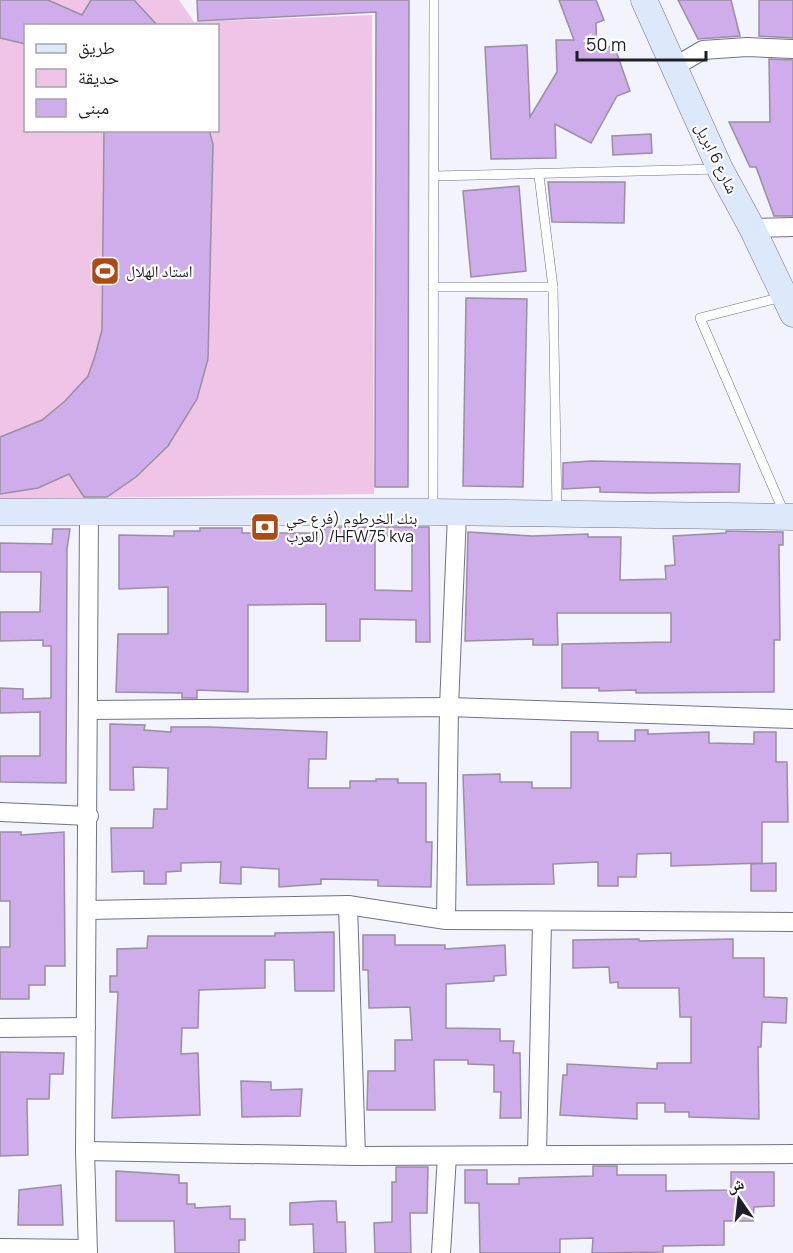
<svg xmlns="http://www.w3.org/2000/svg" width="793" height="1253" font-family="Manrope,'Noto Naskh Arabic',sans-serif">
<style>
.green{fill:#efc4e7;fill-rule:evenodd}
.building{fill:#ceadea;stroke:#998ea3;stroke-width:1.5;fill-rule:evenodd}
.lines{fill:none;stroke-linecap:round;stroke-linejoin:round}
.lane-casing{stroke:#727289;stroke-width:10}
.street-casing{stroke:#727289;stroke-width:20}
.secondary-casing{stroke:#727289;stroke-width:27}
.lane{stroke:#fff;stroke-width:9}
.street{stroke:#fff;stroke-width:18}
.secondary{stroke:#dde8fa;stroke-width:26}
.labels{text-anchor:middle;dominant-baseline:central;stroke-width:4.5;stroke-linejoin:round;paint-order:stroke}
.street-label{font-size:16px;fill:#1e1e26;stroke:#fff}
.poi-label{font-size:16px;fill:#1e1e26;stroke:#fff;text-anchor:start}
</style>
<rect width="100%" height="100%" fill="#f2f3fd"/>
<path class="green" d="M0,0H179L194,22L372,15L374,494L0,499ZM26,26H218V130H26Z"/>
<g class="building">
<path d="M0,0H48L82,15L91,0H134L158,26H26V44L0,38Z"/>
<path d="M197,0H409L408,487H375L376,12L198,21Z"/>
<path d="M559,0H596L604,20L596,23L597,51L614,45L630,91L617,96L591,143L555,124L556,158L491,159L485,47L527,45L530,117L557,72L556,40H574Z"/>
<path d="M678,0H731L740,36L698,39Z"/>
<path d="M759,0H793V38L759,36Z"/>
<path d="M769,59L793,60V216H774L756,167H750L729,122H770Z"/>
<path d="M104,130H209L213,144L208,359L197,399L168,446L136,477L107,497H84L69,474L38,488L0,494V437L42,420L65,401L88,376L95,356L102,330Z"/>
<path d="M651,134L652,153L613,155L612,136Z"/>
<path d="M548,182H625L624,223L552,222Z"/>
<path d="M519,186L526,271L471,277L463,191Z"/>
<path d="M466,298L527,299L523,487L463,486Z"/>
<path d="M591,461L740,464L739,492L650,493L600,492V487L563,489V463Z"/>
<path d="M324,527H429L430,642H416V620L360,619V641H326V604L248,605V692L197,690V698H182V693L116,692L118,634H168V587L119,589V535L174,536V531H200V528H242V533H324ZM375,536H412V591L375,590Z"/>
<path d="M53,529H70L67,549L66,783L0,782V756H40V712L0,713V688L23,689V699L51,698V646H43V640L0,641V612H40L41,572H0V543L52,544Z"/>
<path d="M726,531L783,532V545H779L780,640H774V692L636,693V690L599,691V688H562V644L671,642V613H557L558,645H533V639L465,641L468,532L532,536L588,534V537H621L620,580L666,579L665,566L675,565L673,536L726,533Z"/>
<path d="M110,724L145,725L144,730L171,732V727H211L327,732L326,759H309L308,788H350V781H376V779H398V783H426V842H432L431,887L378,886V880L321,879V884L279,887V869L241,867V884L220,883L221,862L181,863V871L166,872V884H144V871L112,872L111,828H153L154,809H167L168,768L133,767L134,790H110Z"/>
<path d="M635,730H648V734L709,732V743L754,744V732H776V762H787L788,822H762V863L671,866V853L637,854L636,877H618V886H598V862L553,864L554,884L467,885L463,775L500,774V782H532V788H571V732H598V741H635Z"/>
<path d="M0,832H21V835L64,832L65,966H45V985H29V999H0V947H10V901H0Z"/>
<path d="M776,863V891H751V864Z"/>
<path d="M334,932V991H295L294,960H265V988L199,990L198,1028H182L181,1054L198,1053L200,1115L112,1118L118,992H110V976H117V949L147,948L148,936H275V933Z"/>
<path d="M363,935H395V945H445V949L505,945L506,975L494,976V981L446,984V1028L500,1029V1041H514L513,1053H520L521,1118H500L501,1092H494V1065L468,1064V1060H434L435,1110H367L368,1071H395V1040H412L410,1007L369,1008L368,970H363Z"/>
<path d="M639,939V941L733,939V958H764V997L787,998L786,1023L762,1022L761,1047H758L759,1119L689,1117V1112H665V1103H637V1119L560,1115L563,1075H567V1064L657,1069V1063H691V1017H680L679,988H618V982L610,983L609,967L573,968V940Z"/>
<path d="M0,1052L64,1053L63,1074H50L49,1099H27L28,1155L0,1156Z"/>
<path d="M241,1081L271,1082V1090L302,1089L300,1116L242,1117Z"/>
<path d="M593,1166H617V1175H666V1191L731,1190V1172H774V1206L754,1207L753,1221H724V1245L663,1246V1252L592,1253L593,1238L560,1239V1253H480L479,1203H465V1170H487V1184H519V1178L593,1176Z"/>
<path d="M396,1167H428L427,1213H410L411,1253H375L374,1223L392,1222V1182H396Z"/>
<path d="M116,1171L179,1175V1183H187V1204H195V1208L230,1206V1219H245V1240H239V1253H175L174,1221H116Z"/>
<path d="M61,1185L63,1225H18L19,1190Z"/>
<path d="M321,1201H336L337,1222H345L346,1253H314L313,1224L290,1225V1203Z"/>
</g>
<g class="lines">
<g class="lane-casing">
<g id="lane">
<path d="M434,176L718,169"/>
<path d="M539,176L553,287L557,511"/>
<path d="M433,287H553"/>
<path d="M782,297L700,318L785,515"/>
<path d="M433,509L434,0"/>
</g>
</g>
<g class="street-casing">
<g id="street">
<path d="M674,67L703,50L747,47L793,49"/>
<path d="M752,228L793,227"/>
<path d="M89,710L449,707L793,719"/>
<path d="M0,812L89,816"/>
<path d="M348,905L356,1156"/>
<path d="M87,910L348,905L446,920L793,922"/>
<path d="M446,920L449,707L457,514"/>
<path d="M0,1028L86,1027"/>
<path d="M85,1151L356,1156L793,1154"/>
<path d="M537,1155L542,921"/>
<path d="M0,1248L87,1249"/>
<path d="M88,1253L85,1151L89,512"/>
<path d="M441,1253L447,1156"/>
</g>
</g>
<g class="secondary-casing">
<g id="secondary">
<path d="M644,0L720,169L752,228L793,314"/>
<path d="M0,512H433L793,517"/>
</g>
</g>
<use href="#lane" class="lane"/>
<use href="#street" class="street"/>
<use href="#secondary" class="secondary"/>
</g>
<defs>
<g id="stadium-square" transform="scale(1.5)"><rect x="-9" y="-9" width="18" height="18" rx="4" fill="#ad4b12" stroke="#fff"/><path d="M0-5a6.5 5 0 1 0 0 10a6.5 5 0 1 0 0-10ZM-3.5-1.8h7v3.6h-7Z" fill="#fff"/></g>
<g id="bank-square" transform="scale(1.5)"><rect x="-9" y="-9" width="18" height="18" rx="4" fill="#ad4b12" stroke="#fff"/><path d="M-6-4H6V4H-6ZM0-2.3a2.3 2.3 0 1 0 0 4.6a2.3 2.3 0 1 0 0-4.6Z" fill="#fff"/></g>
</defs>
<g fill-rule="evenodd">
<use href="#stadium-square" x="105" y="271"/>
<use href="#bank-square" x="265" y="527"/>
</g>
<g class="labels">
<g class="street-label">
<text transform="translate(717 158) rotate(64)">شارع 6 ابريل</text>
</g>
<g class="poi-label">
<text x="126" y="271">استاد الهلال</text>
<text x="286" y="518">بنك الخرطوم (فرع حي<tspan x="286" dy="18">العرب) /HFW75 kva</tspan></text>
</g>
</g>
<rect x="24" y="24" width="195" height="108" fill="#ffffff" stroke="#a5a5a8" stroke-width="1.5"/>
<rect x="36" y="44" width="30" height="9" fill="#dde8fa" stroke="#a5a5a8" stroke-width="1.5"/>
<text x="78" y="54" font-size="18" fill="#1e1e26">طريق</text>
<rect x="36" y="69" width="30" height="18" fill="#efc4e7" stroke="#a5a5a8" stroke-width="1.5"/>
<text x="78" y="84" font-size="18" fill="#1e1e26">حديقة</text>
<rect x="36" y="99" width="30" height="18" fill="#ceadea" stroke="#a5a5a8" stroke-width="1.5"/>
<text x="78" y="114" font-size="18" fill="#1e1e26">مبنى</text>
<g transform="translate(739 1199) rotate(346)" stroke="#ffffff" stroke-width="4.5" paint-order="stroke">
<path d="M0-4.5L10 22L0 15L-10 22Z" fill="#1e1e26"/>
<text y="-9" font-size="16" font-weight="bold" text-anchor="middle" fill="#1e1e26">ش</text>
</g>
<path d="M577 51v9h129v-9" fill="none" stroke="#1e1e26" stroke-width="3"/>
<text x="586" y="51" font-size="18" fill="#1e1e26" stroke="#ffffff" stroke-width="4.5" paint-order="stroke">50 m</text>
</svg>
